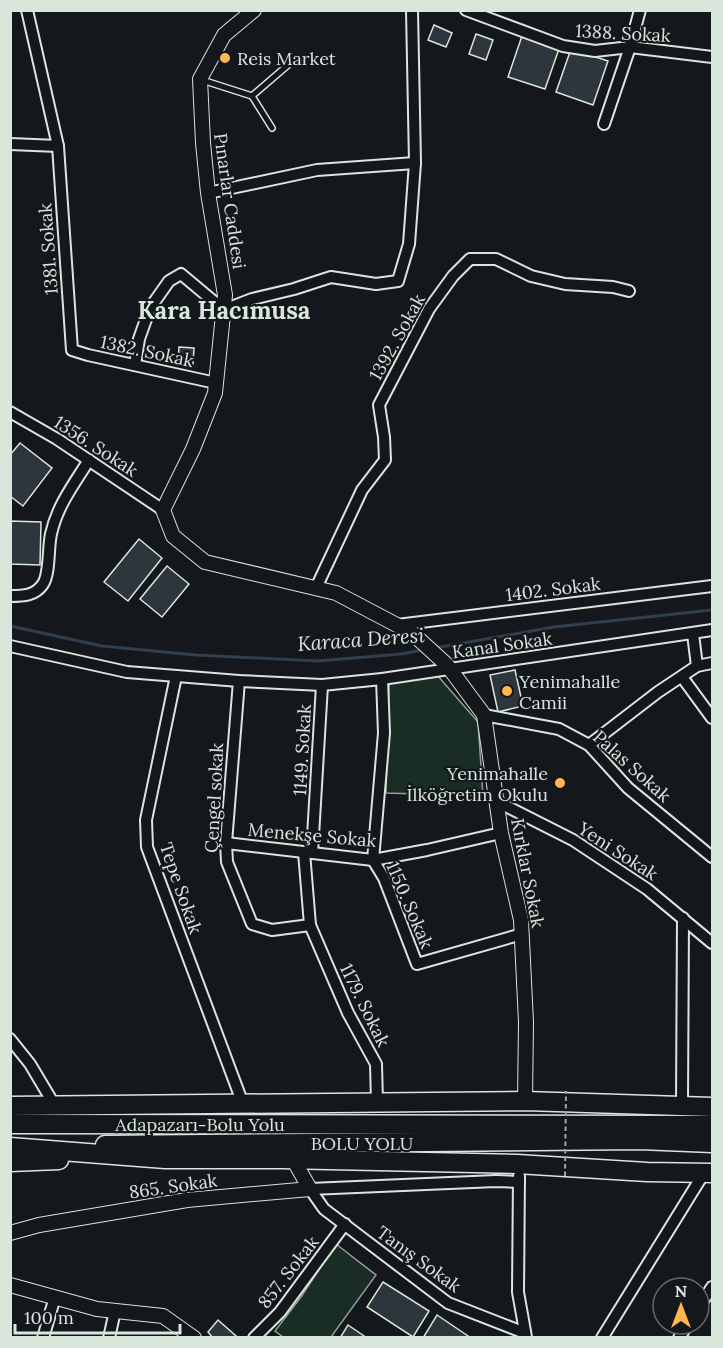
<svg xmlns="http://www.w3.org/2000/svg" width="723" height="1348" font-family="Lora,serif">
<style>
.green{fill:#1a2d24;stroke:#939e99;stroke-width:1.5}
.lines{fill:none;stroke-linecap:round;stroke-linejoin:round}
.stream{stroke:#2f3f4d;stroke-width:3}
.building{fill:#2c363c;stroke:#d8e6dc;stroke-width:1.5}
.lane-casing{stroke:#d8e6dc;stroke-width:8}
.street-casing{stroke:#d8e6dc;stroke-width:14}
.secondary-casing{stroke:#d8e6dc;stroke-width:16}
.highway-casing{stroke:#d8e6dc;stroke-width:21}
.lane{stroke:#14181c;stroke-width:5}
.street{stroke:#14181c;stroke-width:10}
.secondary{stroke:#14181c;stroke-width:14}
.highway{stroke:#14181c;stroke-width:18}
.path-bridge{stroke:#9da8a2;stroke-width:2;stroke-dasharray:4.5 3;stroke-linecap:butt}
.poi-dot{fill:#ffb74d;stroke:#14181c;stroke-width:2}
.labels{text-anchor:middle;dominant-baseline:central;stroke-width:4.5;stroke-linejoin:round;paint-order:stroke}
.street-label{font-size:18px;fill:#d8e6dc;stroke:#14181c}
.poi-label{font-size:18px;fill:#d8e6dc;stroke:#14181c;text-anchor:start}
.water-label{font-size:20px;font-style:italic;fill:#d8e6dc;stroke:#14181c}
.district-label{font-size:24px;font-weight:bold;fill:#d8e6dc;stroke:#14181c}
</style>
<rect width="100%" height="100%" fill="#14181c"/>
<g class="green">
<path d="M437,675L478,722L483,796L386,793L389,684Z"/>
<path d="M336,1244L376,1275L331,1337H283L275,1331L301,1297Z"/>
</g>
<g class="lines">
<g class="stream">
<path d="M10,626L102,646L196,655L318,661L401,654L423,650"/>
<path d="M435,648L554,627L712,610"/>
</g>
</g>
<g class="building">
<path d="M434,25L452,33L446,47L428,40Z"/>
<path d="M523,33L560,46L545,89L508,77Z"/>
<path d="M476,34L493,40L486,60L469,54Z"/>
<path d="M571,49L608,61L593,105L556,92Z"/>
<path d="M179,347L194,348L193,364L178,363Z"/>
<path d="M20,443L52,468L23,506L10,496V455Z"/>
<path d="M10,521L41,522L40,565L10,564Z"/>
<path d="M139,539L162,558L128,601L104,582Z"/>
<path d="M167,566L189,584L162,617L140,599Z"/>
<path d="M515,670L523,706L498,712L490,675Z"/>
<path d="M383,1282L429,1311L413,1337L367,1307Z"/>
<path d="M437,1315L471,1338H423Z"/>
<path d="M218,1320L236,1336L235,1338H213L208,1332Z"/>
<path d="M348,1325L367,1338H340Z"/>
</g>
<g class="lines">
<g class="lane-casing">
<g id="lane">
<path d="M202,80L252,96"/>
<path d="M272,128L252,96L288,65"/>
</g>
</g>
<g class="street-casing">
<g id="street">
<path d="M27,10L58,146L72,350L88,355L216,383"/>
<path d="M466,10L563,46L595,51L630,47L712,57"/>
<path d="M604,124L630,47L640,10"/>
<path d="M10,144L58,146"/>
<path d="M208,193L317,170L415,163"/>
<path d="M135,365L139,339L150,308L169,281L181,274L224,310L252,299L294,289L331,277L376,284L398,281L409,244L415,163L412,10"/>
<path d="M10,412L57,439L163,510"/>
<path d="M316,588L362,490L385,460L384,437L379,405L429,309L453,276L470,259H496L531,276L565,284L613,287L629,291"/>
<path d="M10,596C23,596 35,596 43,584C50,574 48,546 51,534C57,506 74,484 89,460"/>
<path d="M397,625L712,586"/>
<path d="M693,634L697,666"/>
<path d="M10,646L127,672L239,681L322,685L382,679L712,630"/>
<path d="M176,676L146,820L147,847L243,1104"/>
<path d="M682,677L712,718"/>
<path d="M382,679L384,733L373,860L384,878L417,964L522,934"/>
<path d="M239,681L226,843L227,862L252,924L272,930L310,925L304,852"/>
<path d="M484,715L559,729L589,745L628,788L712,857"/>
<path d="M589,745L658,692L697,666L712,663"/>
<path d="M496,801L573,840L647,889L712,943"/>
<path d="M226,843L373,860L427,850L501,833"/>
<path d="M312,853L322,685"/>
<path d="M310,925L348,1013L376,1064L377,1102"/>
<path d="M10,1039L30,1064L55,1106"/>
<path d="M682,1105L683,918"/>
<path d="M519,1176L518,1292L526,1337"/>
<path d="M310,1189L324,1209L448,1303L525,1333"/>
<path d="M310,1189L496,1181L519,1182"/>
<path d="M699,1307L712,1287"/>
<path d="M43,1338L55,1297"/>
<path d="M109,1338L115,1311"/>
<path d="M254,1338L280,1312L345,1224"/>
<path d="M602,1338L704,1173"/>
<path d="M679,1338L688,1324"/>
</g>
</g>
<g class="secondary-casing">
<g id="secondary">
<path d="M254,10L224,35L200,79L203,143L208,193L225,295L215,393L193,449L163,510L173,536L205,562L336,593L412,633L447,665L484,715L501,833L521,920L526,1022L525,1101"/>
<path d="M10,1233L39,1225L187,1200L310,1189L293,1159"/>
<path d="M10,1285L97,1309L163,1316L194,1338"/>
</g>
</g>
<g class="highway-casing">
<g id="highway">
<path d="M10,1106L525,1101L712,1107"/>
<path d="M10,1124L712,1125"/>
<path d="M105,1145L640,1140L712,1143"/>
<path d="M10,1147L165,1159H281L517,1164L647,1172L712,1173"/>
<path d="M10,1162L59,1160"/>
</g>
</g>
<use href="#lane" class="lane"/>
<use href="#street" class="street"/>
<use href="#secondary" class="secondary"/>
<use href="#highway" class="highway"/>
<path class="path-bridge" d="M565,1176L566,1091"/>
</g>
<g class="poi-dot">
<circle cx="225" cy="58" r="6"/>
<circle cx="507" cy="691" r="6"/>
<circle cx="560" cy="783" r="6"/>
</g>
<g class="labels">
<g class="street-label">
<text transform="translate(623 33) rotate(3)">1388. Sokak</text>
<text transform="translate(230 201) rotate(82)">Pınarlar Caddesi</text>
<text transform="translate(48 249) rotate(-94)">1381. Sokak</text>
<text transform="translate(397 337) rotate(-61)">1392. Sokak</text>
<text transform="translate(147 351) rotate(12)">1382. Sokak</text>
<text transform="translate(96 446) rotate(33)">1356. Sokak</text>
<text transform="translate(553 589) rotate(-7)">1402. Sokak</text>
<text transform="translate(502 645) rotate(-8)">Kanal Sokak</text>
<text transform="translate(302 750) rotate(-87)">1149. Sokak</text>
<text transform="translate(632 766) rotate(42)">Palas Sokak</text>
<text transform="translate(214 798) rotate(-87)">Çengel sokak</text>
<text transform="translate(312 835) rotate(5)">Menekşe Sokak</text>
<text transform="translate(618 851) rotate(33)">Yeni Sokak</text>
<text transform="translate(528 873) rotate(79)">Kırklar Sokak</text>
<text transform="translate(181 888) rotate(71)">Tepe Sokak</text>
<text transform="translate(410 905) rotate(67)">1150. Sokak</text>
<text transform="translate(365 1005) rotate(64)">1179. Sokak</text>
<text x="200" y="1124">Adapazarı-Bolu Yolu</text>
<text x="362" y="1143">BOLU YOLU</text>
<text transform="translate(173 1186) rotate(-8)">865. Sokak</text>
<text transform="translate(419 1259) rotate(36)">Tanış Sokak</text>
<text transform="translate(288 1272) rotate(-52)">857. Sokak</text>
</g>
<g class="poi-label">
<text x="237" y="58">Reis Market</text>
<text x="519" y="681">Yenimahalle<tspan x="519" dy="21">Camii</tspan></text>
<text x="548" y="773" text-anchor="end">Yenimahalle<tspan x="548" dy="21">İlköğretim Okulu</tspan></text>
</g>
<g class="water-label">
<text transform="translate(361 639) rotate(-4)">Karaca Deresi</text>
</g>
<g class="district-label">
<text x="224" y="310">Kara Hacımusa</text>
</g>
</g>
<rect width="723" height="1348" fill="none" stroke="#d8e6dc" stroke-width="24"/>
<g transform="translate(681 1306)"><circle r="28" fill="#14181c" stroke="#626a69" stroke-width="1.5"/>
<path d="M0-4.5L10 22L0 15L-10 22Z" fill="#ffb74d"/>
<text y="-9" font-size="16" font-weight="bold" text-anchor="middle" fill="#d8e6dc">N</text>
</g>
<path d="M15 1324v9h165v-9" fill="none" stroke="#d8e6dc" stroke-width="3"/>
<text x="24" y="1324" font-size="18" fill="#d8e6dc" stroke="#14181c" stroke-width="4.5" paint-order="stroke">100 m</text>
</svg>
